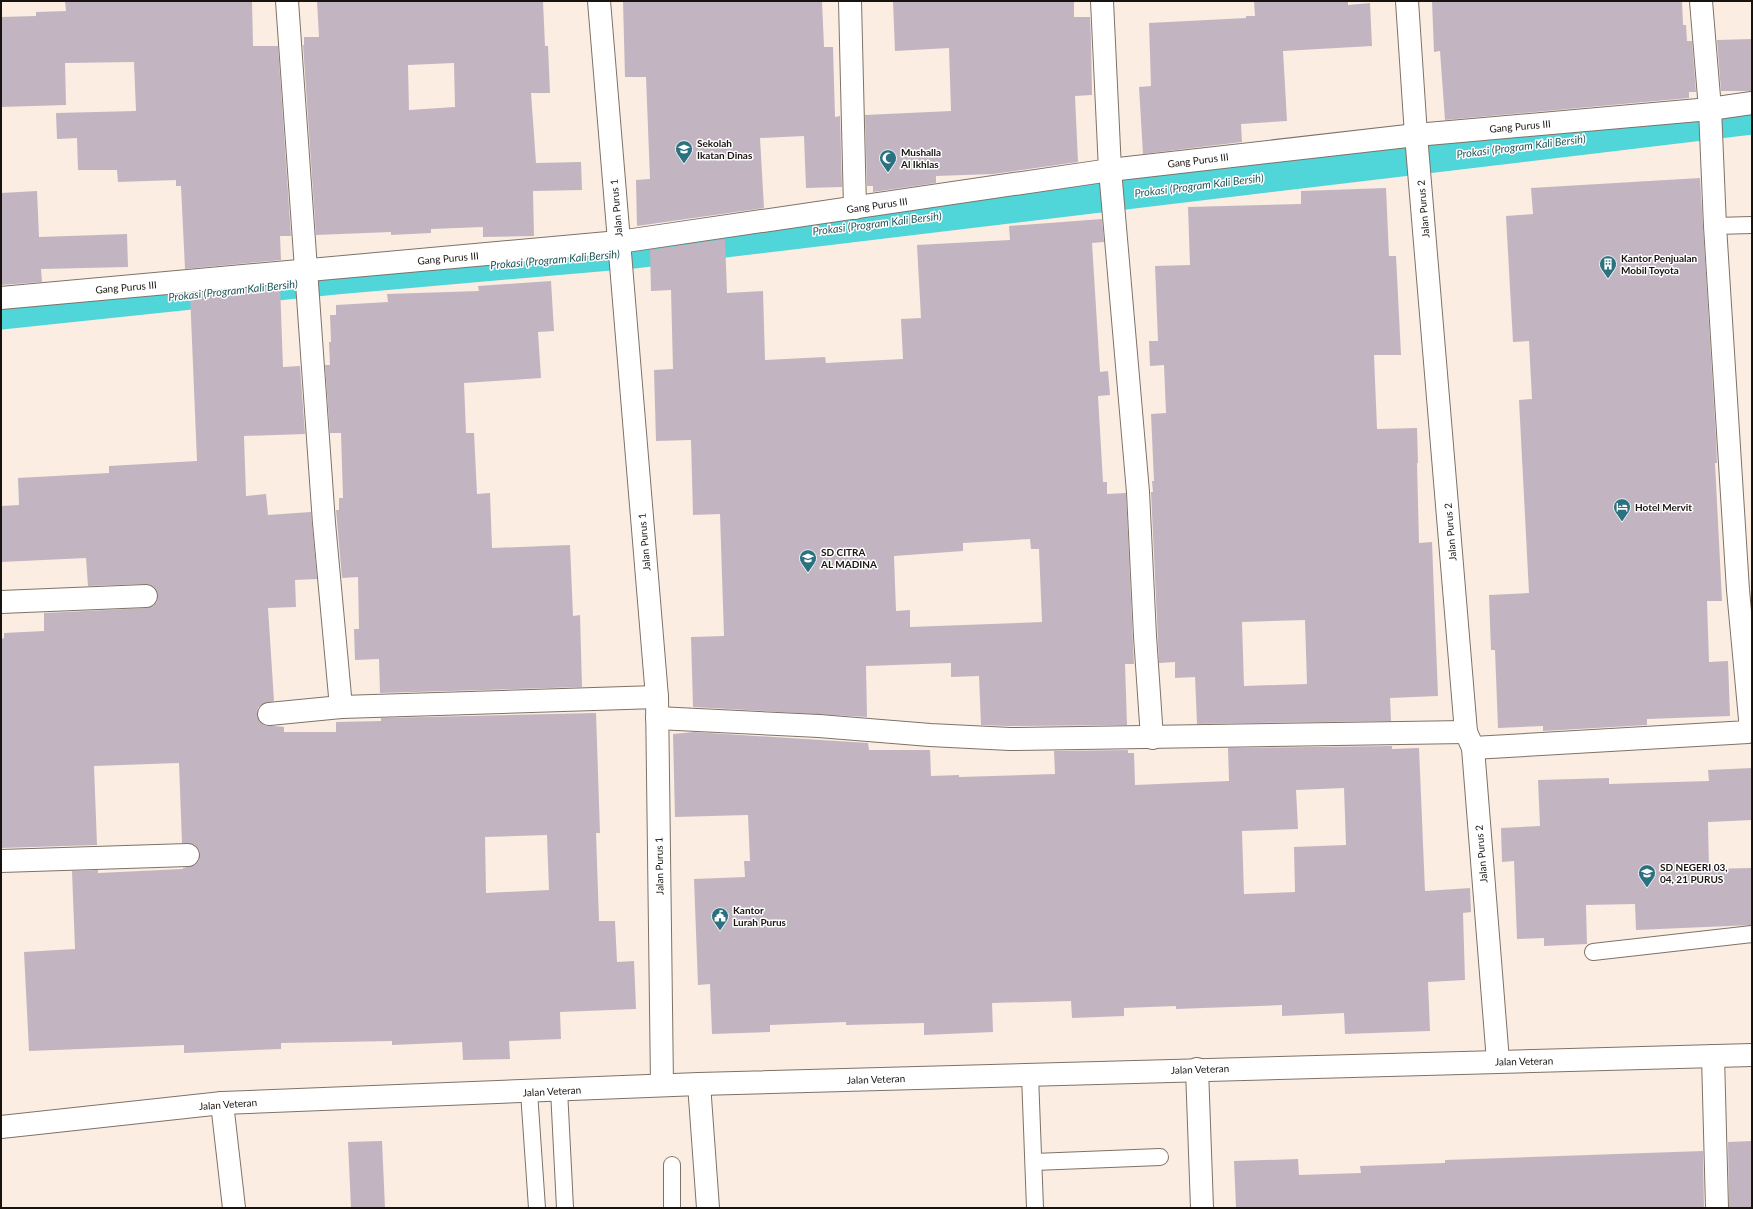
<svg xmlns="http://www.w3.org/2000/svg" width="1753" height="1209" font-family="Lato,sans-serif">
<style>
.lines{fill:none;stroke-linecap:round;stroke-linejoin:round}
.canal{stroke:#50d5d9;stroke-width:31}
.building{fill:#c2b5c1;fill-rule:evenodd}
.lane-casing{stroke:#7e7267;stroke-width:18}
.street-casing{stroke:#7e7267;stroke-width:24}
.primary-casing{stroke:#7e7267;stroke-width:24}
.lane{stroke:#fff;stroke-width:16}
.street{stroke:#fff;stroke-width:22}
.primary{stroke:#fff;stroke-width:22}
.labels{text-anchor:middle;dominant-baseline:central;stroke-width:3;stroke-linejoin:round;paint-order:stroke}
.street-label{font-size:10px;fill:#18130f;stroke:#fff}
.poi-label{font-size:10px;font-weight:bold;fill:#18130f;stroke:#fff;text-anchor:start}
.water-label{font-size:11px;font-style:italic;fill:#1d5557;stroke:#fff}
</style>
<rect width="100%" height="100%" fill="#fbede1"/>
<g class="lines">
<path class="canal" d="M1,314L335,279L633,253L1752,119"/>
</g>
<g class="building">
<path d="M65,1H252L253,46H278L291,236H280L281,260L185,269L181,186H176V180L118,182L117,170H78L77,138L57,139L56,113L136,111L134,62L65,63L66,105L1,107V17L36,16V12L66,11Z"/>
<path d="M317,1H543L545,46H548L550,93H531L536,163L581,162L582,190L533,191L534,236L483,237V227L431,229V233L391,235V232L316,235L303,45H304V37H319ZM454,63L455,107L409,110L408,65Z"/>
<path d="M623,1H822L824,47H833L835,117L840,116L842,187L806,188L804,136L760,138L764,208L637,226L636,180L650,179L646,77H625Z"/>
<path d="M893,1H1074V17H1090L1091,39L1092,95L1075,96L1078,162L994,174L936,176V183L873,192V186H867L865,115L951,111L949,48L895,51Z"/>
<path d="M1254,1H1348V5L1370,3L1372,46L1283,51L1287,121L1241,124L1242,142L1143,154L1139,87L1151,86L1149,23L1246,18V16H1255Z"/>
<path d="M1432,1H1682L1683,25H1686L1687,41H1692L1696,92H1689V98L1445,120L1440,51L1434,52Z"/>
<path d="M1752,39V91H1721L1717,40Z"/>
<path d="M1700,178L1716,438L1717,463H1715L1722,601H1707L1709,662L1728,661L1730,716L1647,719V725L1543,731V726L1498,728L1495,650H1491L1489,595L1529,593L1519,400L1532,399L1529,341L1513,342L1506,216L1533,214L1531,188Z"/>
<path d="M1386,188L1389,256H1396L1401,355H1374L1377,429L1417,428L1418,463H1417L1419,543L1432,542L1438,696L1390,698L1391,721L1197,724L1195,677L1175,678V662L1159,663L1151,492H1153L1152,481H1154L1151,414L1166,413L1164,365L1150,366L1149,341H1158L1155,266L1190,265L1188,207L1301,204V191ZM1305,620L1307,684L1244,686L1242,622Z"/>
<path d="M37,191L39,237L127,234L128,267L41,269L42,282L1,285V193Z"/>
<path d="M1102,219L1104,242L1092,243L1100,372L1108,371L1110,395L1098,396L1103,482H1107V494L1126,493L1134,664H1125L1127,725L1007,726L981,725L979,676L951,677V663L866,666L867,717L693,707L691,637L724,636L720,514L693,515L691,440L656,441L654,370L673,369L671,290L651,291L650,250L725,239L727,293L763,291L765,360L825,357L826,363L903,359L901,319L921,318L917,245L1010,240L1009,226ZM1030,539L1031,549H1039L1042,622L910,627V610L896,611L894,556L963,551V543Z"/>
<path d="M551,281L554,331L538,332L541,378L464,383L466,433H474L477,494L490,493L492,548L570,545L573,616L580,615L582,687L380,693L379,659L355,660L354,629H359L358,577L342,578L336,510H339V498H343L341,433H330L325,365H330L329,342H331L330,315H336V305L388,302L387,294L479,291L478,286Z"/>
<path d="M280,285L283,367L300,366L305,434L244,436L246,496L266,494L268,515L311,512L317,579L295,580L296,607L268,608L274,701L262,704L258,708L257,715L259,721L264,725L284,727V732H336V722L381,721V718L596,713L600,833H596L599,921H615L617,962L634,961L636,1009L560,1012L561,1039L509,1041L510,1059L463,1060L462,1042L392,1045V1041L281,1043V1049L184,1053V1045L29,1051L24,952L75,949L72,871L98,870V873L183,869V868L195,865L199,861L200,854L199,849L194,844L182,843L179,763L94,766L97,845L1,848V639L4,638V633L44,631V613L147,608L153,606L157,602L158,596L156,589L152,585L146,584L88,586L86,558L1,562V506L19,505L18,478L109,473V466L197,461L190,293ZM547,835L549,890L486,893L485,837Z"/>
<path d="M694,732L868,743L869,750H930L931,776L959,775V777L1055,774L1054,751L1128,750V753H1134L1135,785L1229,781L1228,748L1392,746V749L1419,748L1425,891L1470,888L1471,912L1463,913L1465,980L1428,982L1430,1031L1345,1034L1344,1013L1282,1016V1005L1176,1009V1006L1124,1008V1016L1072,1018L1071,1001L992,1003L993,1032L924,1035V1023L846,1025V1022L770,1025V1032L712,1034L710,984L698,985L694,879L745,877L744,861H750L748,815L675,817L673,734ZM1344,788L1346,845L1294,847L1295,892L1244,894L1242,831L1298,829L1296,790Z"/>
<path d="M1752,768V820L1708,822L1709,869L1752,868V925L1636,930L1635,904L1586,905L1587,944L1544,946V938L1517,939L1514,861L1502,862L1501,828L1540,826L1538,780L1609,778V784L1709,781L1708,770Z"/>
<path d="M382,1141L385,1208H351L348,1142Z"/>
<path d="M1752,1141V1208H1729L1728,1142Z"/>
<path d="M1703,1151L1704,1208H1236L1234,1161L1298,1159L1299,1175L1361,1173L1360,1166L1445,1163V1160Z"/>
</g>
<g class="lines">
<g class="lane-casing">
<g id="lane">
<path d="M1715,226L1752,225"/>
<path d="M1593,952L1752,934"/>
<path d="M1030,1075L1035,1208"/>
<path d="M559,1090L565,1208"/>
<path d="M529,1092L537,1208"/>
<path d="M1034,1162L1160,1157"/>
<path d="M672,1165V1208"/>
</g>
</g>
<g class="street-casing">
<g id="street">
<path d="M287,1L324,523L341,707"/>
<path d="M599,1L657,697L662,1085"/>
<path d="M850,1L855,208"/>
<path d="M1102,1L1110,170L1138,492L1145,636L1152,738"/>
<path d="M1407,1L1416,135L1466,732L1473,748L1498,1061"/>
<path d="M1,298L619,242L1110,170L1416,135L1710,109L1752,103"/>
<path d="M1,602L146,596"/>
<path d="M269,714L341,707L657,697"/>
<path d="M657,718L819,726L930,735L1010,739L1466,732"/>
<path d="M1473,748L1748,732L1751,730L1738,590L1715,226L1710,109L1701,1"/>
<path d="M1,861L188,855"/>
<path d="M1713,1056L1717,1208"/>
<path d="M1197,1069L1202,1208"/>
<path d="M699,1084L708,1208"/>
<path d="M222,1103L234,1208"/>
</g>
</g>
<g class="primary-casing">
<path id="primary" d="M1,1127L222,1103L699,1084L1752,1055"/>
</g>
<use href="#lane" class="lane"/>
<use href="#street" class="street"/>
<use href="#primary" class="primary"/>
</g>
<defs>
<g id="school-pin" transform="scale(0.9)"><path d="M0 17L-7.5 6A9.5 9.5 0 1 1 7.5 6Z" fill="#2c7180" stroke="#fff"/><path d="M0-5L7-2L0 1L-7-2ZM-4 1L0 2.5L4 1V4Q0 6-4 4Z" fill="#fff"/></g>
<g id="mosque-pin" transform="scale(0.9)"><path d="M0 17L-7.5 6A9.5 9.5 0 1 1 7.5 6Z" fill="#2c7180" stroke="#fff"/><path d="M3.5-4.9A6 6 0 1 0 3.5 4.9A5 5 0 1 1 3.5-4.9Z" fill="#fff"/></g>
<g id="building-pin" transform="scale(0.9)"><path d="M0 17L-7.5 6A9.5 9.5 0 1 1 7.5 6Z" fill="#2c7180" stroke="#fff"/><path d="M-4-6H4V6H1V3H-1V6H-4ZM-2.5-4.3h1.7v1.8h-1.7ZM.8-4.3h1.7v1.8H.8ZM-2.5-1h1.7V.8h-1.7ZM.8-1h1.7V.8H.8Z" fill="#fff"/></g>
<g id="hotel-pin" transform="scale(0.9)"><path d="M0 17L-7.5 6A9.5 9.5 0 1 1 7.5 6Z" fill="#2c7180" stroke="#fff"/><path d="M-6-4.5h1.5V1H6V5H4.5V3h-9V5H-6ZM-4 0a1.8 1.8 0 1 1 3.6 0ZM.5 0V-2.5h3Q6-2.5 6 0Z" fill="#fff"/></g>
<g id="civic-pin" transform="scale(0.9)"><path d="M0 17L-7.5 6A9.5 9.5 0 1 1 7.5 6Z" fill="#2c7180" stroke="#fff"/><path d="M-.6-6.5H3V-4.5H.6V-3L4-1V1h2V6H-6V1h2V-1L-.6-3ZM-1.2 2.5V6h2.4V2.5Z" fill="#fff"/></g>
</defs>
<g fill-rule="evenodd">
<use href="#school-pin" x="684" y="149"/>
<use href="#mosque-pin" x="888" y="158"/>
<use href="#building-pin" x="1608" y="264"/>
<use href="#hotel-pin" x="1622" y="507"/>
<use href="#school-pin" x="808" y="558"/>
<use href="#school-pin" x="1647" y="873"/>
<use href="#civic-pin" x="720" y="916"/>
</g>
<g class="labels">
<g class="street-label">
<text transform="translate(1520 126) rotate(-5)">Gang Purus III</text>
<text transform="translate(1198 160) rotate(-7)">Gang Purus III</text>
<text transform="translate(877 205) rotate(-8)">Gang Purus III</text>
<text transform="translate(616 208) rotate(-95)">Jalan Purus 1</text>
<text transform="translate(1423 209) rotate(-95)">Jalan Purus 2</text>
<text transform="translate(448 258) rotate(-5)">Gang Purus III</text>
<text transform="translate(126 287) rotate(-5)">Gang Purus III</text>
<text transform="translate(1450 532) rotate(-95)">Jalan Purus 2</text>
<text transform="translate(644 542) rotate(-95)">Jalan Purus 1</text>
<text transform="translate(1481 854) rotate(-95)">Jalan Purus 2</text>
<text transform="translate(659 866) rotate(-91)">Jalan Purus 1</text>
<text transform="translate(1524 1061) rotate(-1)">Jalan Veteran</text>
<text transform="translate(1200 1069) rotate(-2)">Jalan Veteran</text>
<text transform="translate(876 1079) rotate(-2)">Jalan Veteran</text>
<text transform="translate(552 1091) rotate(-3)">Jalan Veteran</text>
<text transform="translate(228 1104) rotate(-4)">Jalan Veteran</text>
</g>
<g class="poi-label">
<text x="697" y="143">Sekolah<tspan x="697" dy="12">Ikatan Dinas</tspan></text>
<text x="901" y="152">Mushalla<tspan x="901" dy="12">Al Ikhlas</tspan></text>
<text x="1621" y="258">Kantor Penjualan<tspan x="1621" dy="12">Mobil Toyota</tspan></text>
<text x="1635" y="507">Hotel Mervit</text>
<text x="821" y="552">SD CITRA<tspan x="821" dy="12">AL MADINA</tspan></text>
<text x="1660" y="867">SD NEGERI 03,<tspan x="1660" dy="12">04, 21 PURUS</tspan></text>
<text x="733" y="910">Kantor<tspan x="733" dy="12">Lurah Purus</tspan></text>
</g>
<g class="water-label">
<text transform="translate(1521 146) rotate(-7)">Prokasi (Program Kali Bersih)</text>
<text transform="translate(1199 185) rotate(-7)">Prokasi (Program Kali Bersih)</text>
<text transform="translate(877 223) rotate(-7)">Prokasi (Program Kali Bersih)</text>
<text transform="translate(555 259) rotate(-5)">Prokasi (Program Kali Bersih)</text>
<text transform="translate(233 290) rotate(-6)">Prokasi (Program Kali Bersih)</text>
</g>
</g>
<rect width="1753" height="1209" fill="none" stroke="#18130f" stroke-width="4"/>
</svg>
